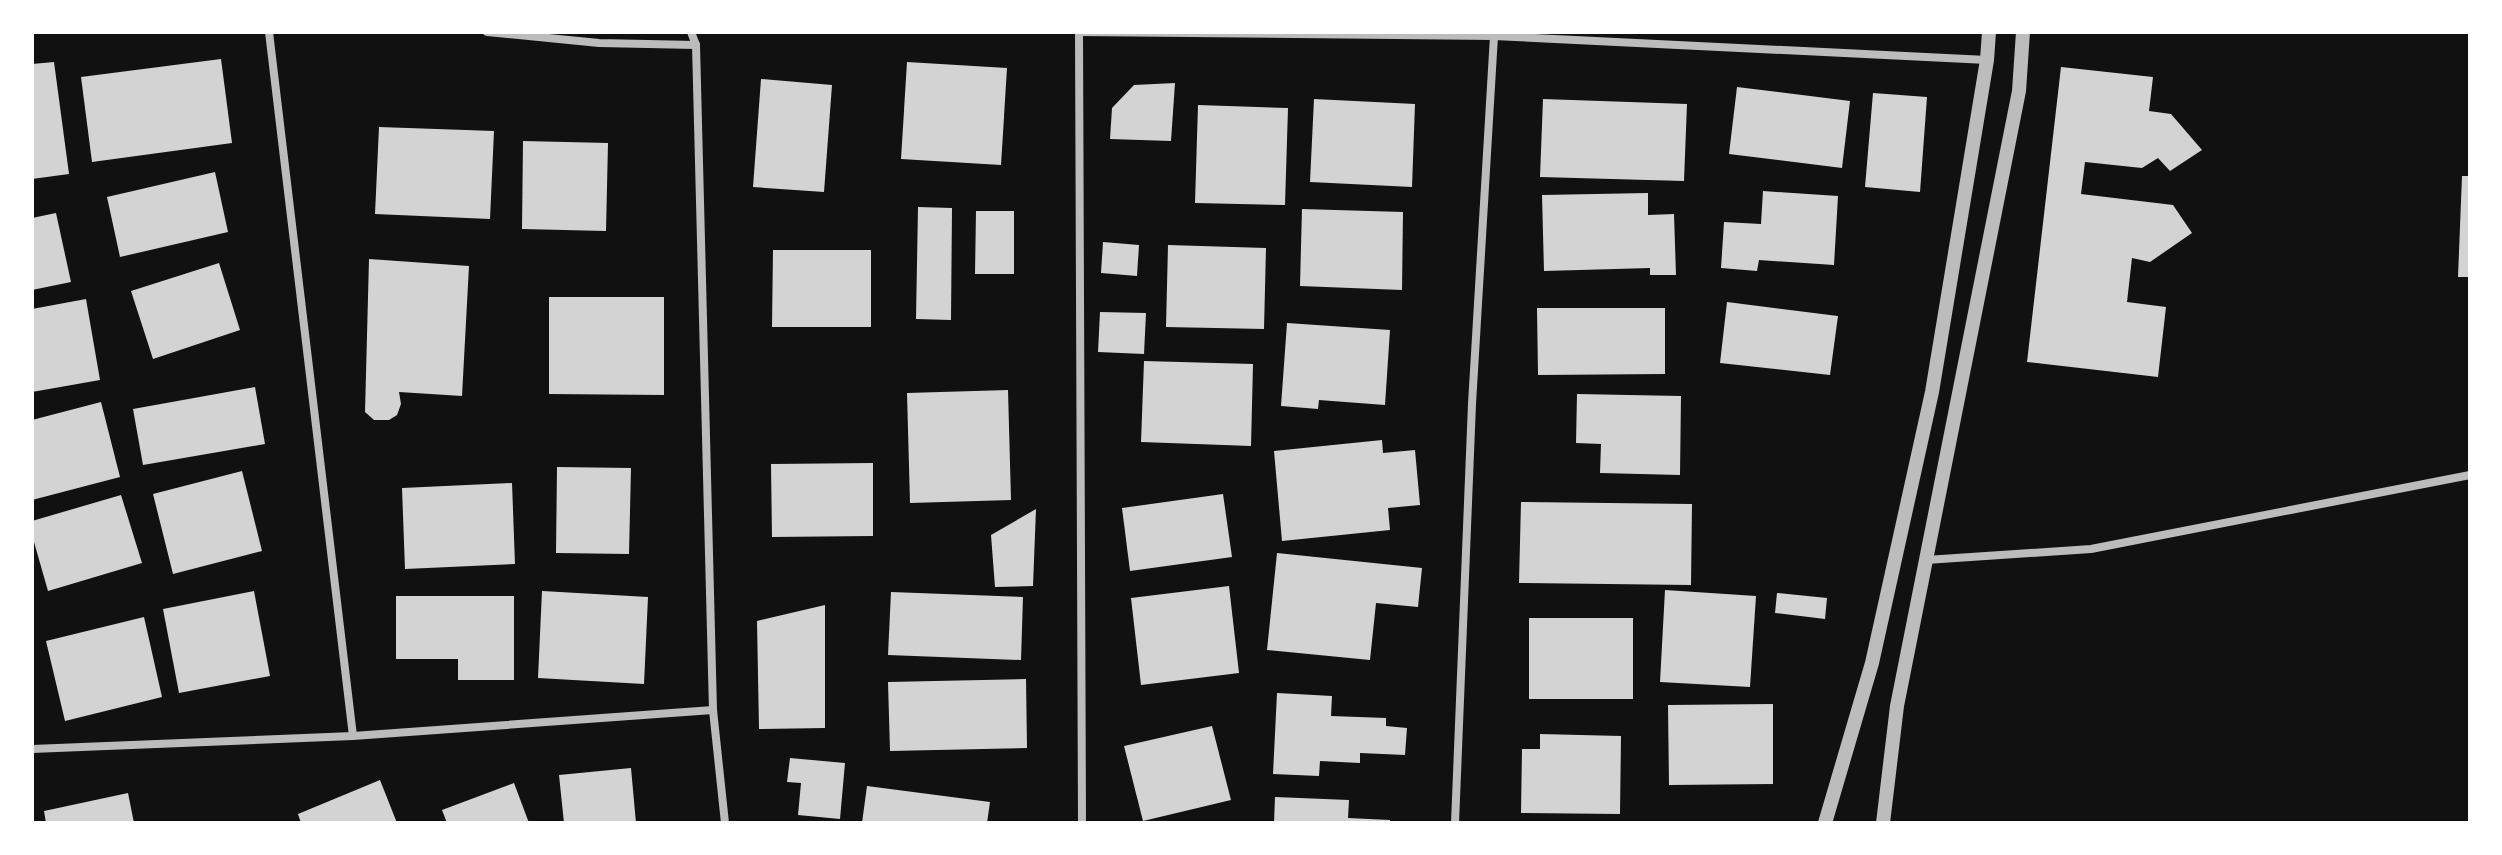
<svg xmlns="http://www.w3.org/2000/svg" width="2502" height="855" font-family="'Exo 2',sans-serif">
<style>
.building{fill:#d3d3d3}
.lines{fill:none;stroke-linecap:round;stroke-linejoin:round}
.minor{stroke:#bcbcbc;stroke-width:8}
.tertiary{stroke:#bcbcbc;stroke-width:14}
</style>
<rect width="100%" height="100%" fill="#111"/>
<g class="building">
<path d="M221,59L232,143L92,162L81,77Z"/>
<path d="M54,62L69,174L32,179V64Z"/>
<path d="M907,62L1007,68L1001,165L901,159Z"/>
<path d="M2061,67L2153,77L2149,111L2171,114L2202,150L2170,171L2158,158L2142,168L2085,162L2081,194L2173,205L2192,233L2150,262L2132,258L2127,302L2166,307L2158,377L2027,362Z"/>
<path d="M761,79L832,85L824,192L753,187Z"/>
<path d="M1175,83L1171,141L1110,139L1112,108L1134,85Z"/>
<path d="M1737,87L1850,101L1842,168L1729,154Z"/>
<path d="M1873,93L1927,97L1920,192L1865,187Z"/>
<path d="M1314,99L1415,104L1412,187L1310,182Z"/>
<path d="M1543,99L1687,104L1684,181L1540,177Z"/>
<path d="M1198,105L1288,108L1285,205L1195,203Z"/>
<path d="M379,127L494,131L490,219L375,214Z"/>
<path d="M523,141L608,143L606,231L522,229Z"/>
<path d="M215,172L228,232L120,257L107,197Z"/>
<path d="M2462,176H2470V277H2458Z"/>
<path d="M1763,191L1838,196L1834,265L1759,260L1757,271L1721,268L1724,222L1761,224Z"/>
<path d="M1648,193V215L1674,214L1676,275H1650V268L1544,271L1542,195Z"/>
<path d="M918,207L952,208L951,320L916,319Z"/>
<path d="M1302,209L1403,212L1402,290L1300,286Z"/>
<path d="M976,211H1014V274H975Z"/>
<path d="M56,213L71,282L32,290V218Z"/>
<path d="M1103,242L1139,245L1137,276L1101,273Z"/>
<path d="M1168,245L1266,248L1264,329L1166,327Z"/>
<path d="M773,250H871V327H772Z"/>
<path d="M369,259L469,266L462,396L399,392L401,404L397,415L389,420H374L365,412Z"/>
<path d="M219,263L240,330L153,359L131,291Z"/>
<path d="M549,297H664V395L549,394Z"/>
<path d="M86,299L100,380L32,392V309Z"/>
<path d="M1727,302L1838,316L1830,375L1720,363Z"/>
<path d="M1537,308H1665V374L1538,375Z"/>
<path d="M1100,312L1146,313L1144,354L1098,352Z"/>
<path d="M1287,323L1390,330L1385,405L1319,400L1318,409L1281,406Z"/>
<path d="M1144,361L1253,364L1251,446L1141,442Z"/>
<path d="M255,387L265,444L143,465L133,409Z"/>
<path d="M1008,390L1011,500L910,503L907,393Z"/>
<path d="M1577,394L1681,396L1680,475L1600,473L1601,444L1576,443Z"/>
<path d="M101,402L120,477L32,500V420Z"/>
<path d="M1382,440L1383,453L1415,450L1420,505L1388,508L1390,530L1282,541L1274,451Z"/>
<path d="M873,463V536L772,537L771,464Z"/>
<path d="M557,467L631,468L629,554L556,553Z"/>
<path d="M242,471L262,551L173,574L153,494Z"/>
<path d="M512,483L515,564L405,569L402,488Z"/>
<path d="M1223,494L1232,557L1130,571L1122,508Z"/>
<path d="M121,495L142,563L48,591L32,535V521Z"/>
<path d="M1521,502L1692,504L1691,585L1519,583Z"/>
<path d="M1036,509L1033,586L995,587L991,535Z"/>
<path d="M1277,553L1422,568L1418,607L1376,603L1370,660L1267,650Z"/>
<path d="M1229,586L1239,673L1141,685L1131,598Z"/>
<path d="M1665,590L1756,596L1750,687L1660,682Z"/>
<path d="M254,591L270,676L179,693L163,609Z"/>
<path d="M542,591L648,597L644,684L538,678Z"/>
<path d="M891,592L1023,597L1021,660L888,655Z"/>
<path d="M1777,593L1827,598L1825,619L1775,613Z"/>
<path d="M396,596H514V680H458V659H396Z"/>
<path d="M825,605V728L759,729L757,621Z"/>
<path d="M144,617L162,697L65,721L46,641Z"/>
<rect x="1529" y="618" width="104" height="81"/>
<path d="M1026,679L1027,748L890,751L888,682Z"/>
<path d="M1277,693L1332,696L1331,716L1386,718V726L1407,728L1405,755L1360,753V763L1320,761L1319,776L1273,774Z"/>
<path d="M1773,704V784L1669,785L1668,705Z"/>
<path d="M1212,726L1231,800L1143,821L1124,746Z"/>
<path d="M1540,734L1621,736L1620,814L1521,813L1522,749H1540Z"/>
<path d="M790,758L845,763L840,819L798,815L801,783L787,782Z"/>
<path d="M631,768L636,823H564L559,775Z"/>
<path d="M380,780L397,823H301L298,814Z"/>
<path d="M514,783L529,823H447L442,810Z"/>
<path d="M867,786L990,802L987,823H862Z"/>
<path d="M128,793L134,823H46L44,811Z"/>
<path d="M1275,797L1349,800L1348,818L1390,820V823H1274Z"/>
</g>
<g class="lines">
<g class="minor">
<path d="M269,32L353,736"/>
<path d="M487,32L599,43L696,45"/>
<path d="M691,32L696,45L713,710L725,823"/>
<path d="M1079,32L1494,36L1987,60"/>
<path d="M1079,32L1082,823"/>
<path d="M1926,560L2091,549L2470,475"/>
<path d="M32,749L353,736L713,710"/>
<path d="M1455,823L1472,404L1494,36"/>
</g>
<g class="tertiary">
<path d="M1825,823L1872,663L1932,392L1987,60L1989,32"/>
<path d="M1883,823L1897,706L2019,91L2023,32"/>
</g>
</g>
<rect width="2502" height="855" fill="none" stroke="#ffffff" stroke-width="68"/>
</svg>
